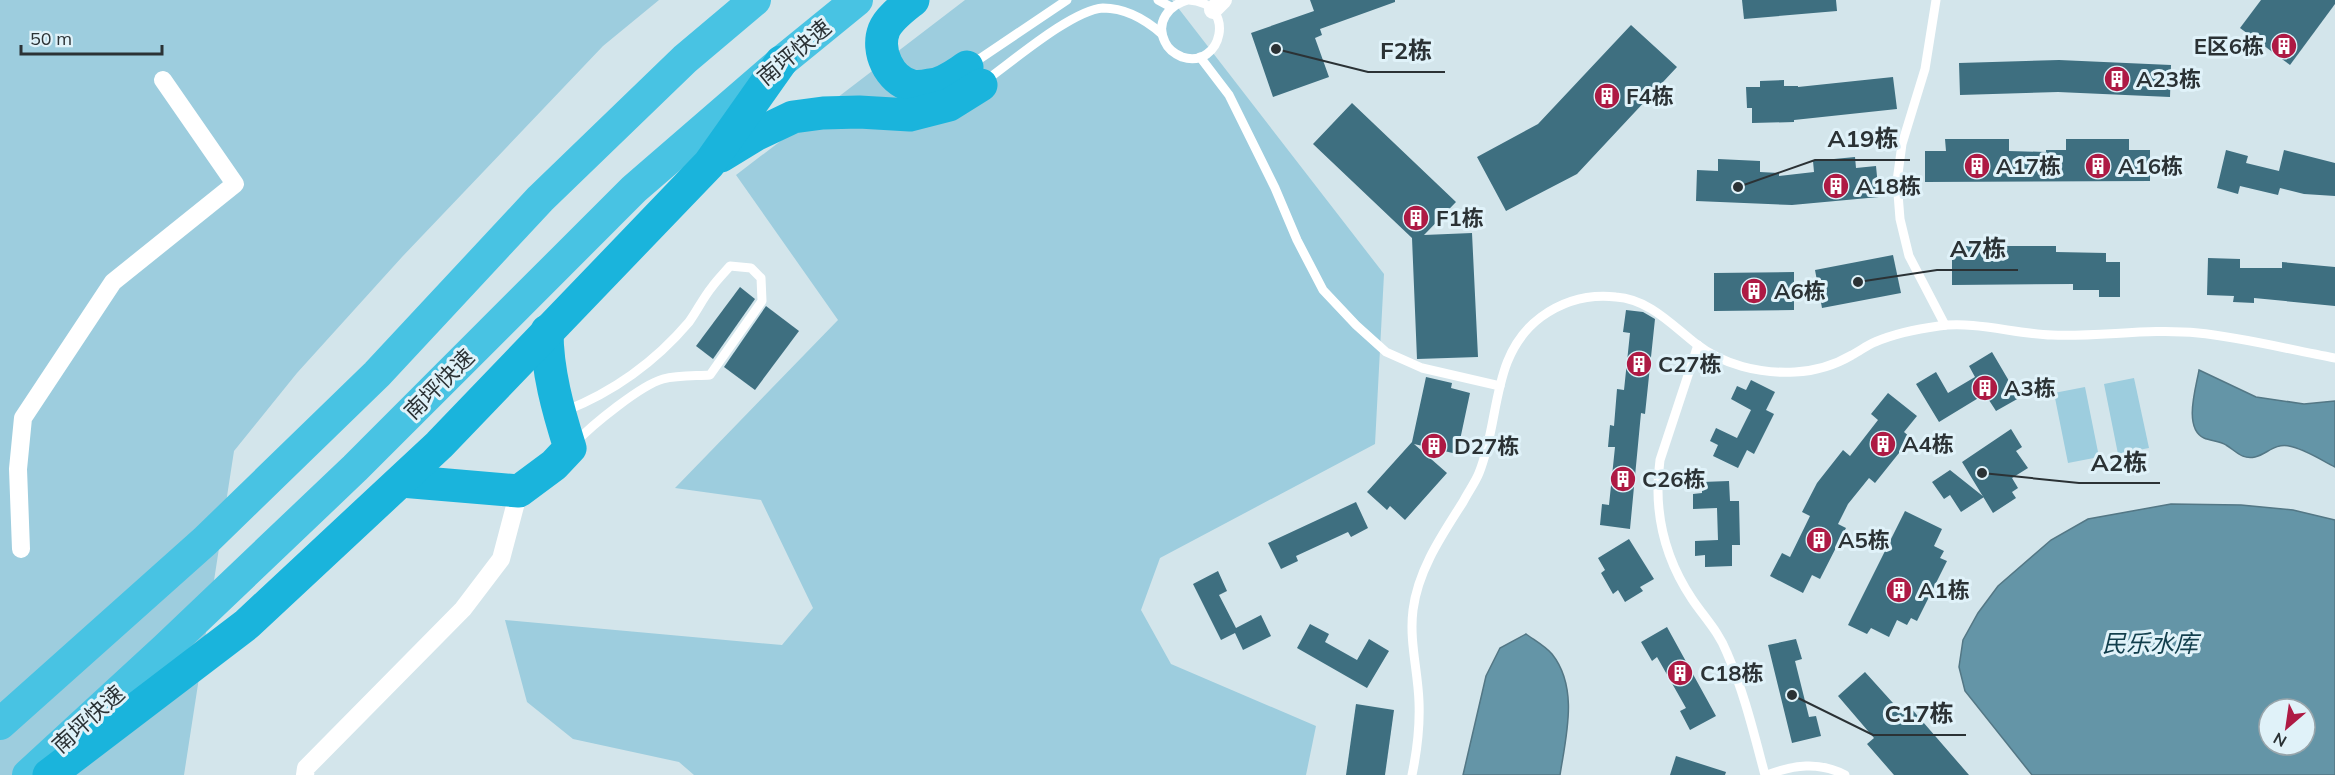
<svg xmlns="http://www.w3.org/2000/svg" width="2335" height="775" font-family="Mulish,'Noto Sans SC',sans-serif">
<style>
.green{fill:#9dcdde}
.water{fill:#6495a7;stroke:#537785;stroke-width:1.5;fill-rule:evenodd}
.building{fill:#3e6f80}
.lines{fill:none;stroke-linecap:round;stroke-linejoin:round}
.service{stroke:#fff;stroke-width:9}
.minor{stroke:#fff;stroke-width:18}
.trunk{stroke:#48c3e3;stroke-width:32}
.motorway{stroke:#1ab4dc;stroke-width:33}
.labels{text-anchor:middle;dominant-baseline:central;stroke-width:6;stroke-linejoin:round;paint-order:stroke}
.poi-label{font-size:22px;font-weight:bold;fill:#2b3235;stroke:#e0f2f9;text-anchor:start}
.street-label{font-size:22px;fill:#2b3235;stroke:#e0f2f9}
.water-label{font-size:24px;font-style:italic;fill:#113e4c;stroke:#e0f2f9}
.leader{fill:none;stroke:#2b3235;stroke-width:2}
.callout-dot{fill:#2b3235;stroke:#e0f2f9;stroke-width:2}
.callout-label{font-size:24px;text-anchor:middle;font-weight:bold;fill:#2b3235;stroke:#e0f2f9;stroke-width:6;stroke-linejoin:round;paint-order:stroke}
</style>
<rect width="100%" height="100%" fill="#d3e5eb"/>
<g class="green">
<path d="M0,0H659L603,46L402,257L297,373L234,451L184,775H0Z"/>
<path d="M965,0H1172L1384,274L1375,444L1160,558L1141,610L1171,664L1316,726L1306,775H694L679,762L573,739L527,702L505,620L782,645L813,608L761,500L675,488L838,320L736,175Z"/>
<path d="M2134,378L2149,448L2118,454L2104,384Z"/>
<path d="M2085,387L2099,457L2068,463L2054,393Z"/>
</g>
<g class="water">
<path d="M2199,370L2256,397L2304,404L2335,401V467C2321,460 2305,449 2289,446C2275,443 2267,454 2255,457C2242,460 2236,451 2226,445C2220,441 2211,441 2204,438C2183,428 2196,388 2199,370Z"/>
<path d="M2171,504L2241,505L2293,510L2335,520V775H2032L1965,691L1959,667L1963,640L1978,613L1998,586L2051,540L2088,519ZM2269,709H2305V745H2269Z"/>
<path d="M1526,634C1534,640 1545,646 1552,654C1579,688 1566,736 1560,775H1463L1486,676L1500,648Z"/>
</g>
<g class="building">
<path d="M1310,0H1395V2L1320,29L1322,35L1315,38L1329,77L1273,97L1251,33L1314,11Z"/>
<path d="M1742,0H1836L1837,11L1744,19Z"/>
<path d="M2261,0H2335V4L2290,65L2240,28Z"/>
<path d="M1631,25L1677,67L1577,174L1506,211L1477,157L1538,124Z"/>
<path d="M2059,60L2171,65L2170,97L2058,92L1960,95L1959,63Z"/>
<path d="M1893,77L1897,109L1794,120V122L1752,123V108H1747L1746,87H1760V81L1784,80V86H1798V87Z"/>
<path d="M1352,103L1456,202L1424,235L1472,233L1478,357L1417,359L1412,238L1313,144Z"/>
<path d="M1945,139H2009V151L2046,152V150H2066V139H2129V150H2150V181L1925,182V151H1946Z"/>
<path d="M2226,150L2248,156L2246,163L2279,171L2284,150L2335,163V196L2304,194L2280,188L2278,195L2240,186L2238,194L2217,188Z"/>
<path d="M1855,157L1856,168L1876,166L1879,197L1792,205L1696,201L1697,170L1718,171V159L1760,161V172L1779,173V176L1814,172L1813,161Z"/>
<path d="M1952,246H2056V252L2106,253V262H2120V297H2099V290H2073V284L1952,285Z"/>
<path d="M1893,255L1901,293L1822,308L1815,270Z"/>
<path d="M2208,258L2240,259V268H2282V262L2335,267V306L2254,298V303L2233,302L2234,296L2207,295Z"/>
<path d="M1794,272V310L1714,311V273Z"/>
<path d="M740,287L755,299L713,359L696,346Z"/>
<path d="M766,306L799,331L755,390L724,367Z"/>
<path d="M1626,310L1643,312L1655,319L1645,414L1641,413L1630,529L1600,525L1602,504L1609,505L1615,447H1608L1610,425L1614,426L1617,389L1624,390L1630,333L1623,332Z"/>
<path d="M1992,352L2019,398L1996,411L1985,394L1939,422L1916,384L1936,372L1948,393L1975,377L1969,366Z"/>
<path d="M1426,377L1452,383L1451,388L1470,393L1457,454L1414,444L1447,473L1405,520L1390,506L1387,510L1367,492L1412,442Z"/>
<path d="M1751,380L1775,392L1766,410L1774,414L1754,454L1747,450L1738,468L1713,456L1718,445L1710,441L1716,428L1737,438L1751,410L1731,399L1737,386L1746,390Z"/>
<path d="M1888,393L1917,416L1904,432L1911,438L1875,483L1869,478L1848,504L1838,524L1846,528L1820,579L1812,575L1803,593L1770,576L1782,553L1790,557L1810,516L1802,512L1817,483L1843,450L1850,456L1878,420L1871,414Z"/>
<path d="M2011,429L2022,447L2016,451L2028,468L2012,478L2018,488L2012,492L2016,498L1993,513L1962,462Z"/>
<path d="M1950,470L1984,497L1961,512L1950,495L1944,499L1932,482Z"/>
<path d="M1729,481L1730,501H1739L1740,545H1732V566L1705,567V555L1695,556V541L1718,540L1717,508L1693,509V494L1702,493V482Z"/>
<path d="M1356,502L1368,528L1351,537L1348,532L1296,556L1298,561L1281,569L1268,543Z"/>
<path d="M1905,511L1942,529L1934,546L1944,551L1940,558L1947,561L1917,621L1911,618L1907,625L1897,620L1889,637L1871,628L1867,634L1848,625Z"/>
<path d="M1629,539L1654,579L1640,587L1643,591L1625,602L1618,590L1613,594L1601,573L1605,570L1598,558Z"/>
<path d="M1218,571L1227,591L1219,595L1236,628L1261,615L1271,636L1243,650L1235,633L1221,640L1193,584Z"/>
<path d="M1310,624L1329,634L1325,642L1357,660L1369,639L1389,651L1367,688L1297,648Z"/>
<path d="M1667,627L1716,716L1690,730L1680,711L1686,708L1657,657L1652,661L1641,642Z"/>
<path d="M1796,639L1802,659L1795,661L1809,717L1816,716L1821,736L1792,743L1768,645Z"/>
<path d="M1865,672L1902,713L1910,707L1969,775H1894L1867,744L1874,738L1838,696Z"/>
<path d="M1356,704L1394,710L1385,775H1346Z"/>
<path d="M1676,756L1726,772L1725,775H1670Z"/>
</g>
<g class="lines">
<g class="service">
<path d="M1158,0L1171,7"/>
<path d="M1188,0C1169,5 1155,22 1165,42C1168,49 1175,54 1182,57C1222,70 1238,3 1189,0"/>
<path d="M1936,0L1925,69L1902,144L1897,181L1900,219L1909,256L1945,325"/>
<path d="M1200,57L1229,95L1275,188L1297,240L1323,290L1356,325L1386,352L1422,368L1500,386"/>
<path d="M972,64L1067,0"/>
<path d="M985,81C1012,62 1072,10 1103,8C1126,8 1146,20 1162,34"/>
<path d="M1698,345L1660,460C1653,511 1664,557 1692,599C1704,617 1719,632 1727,653C1744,692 1754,734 1765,775"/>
<path d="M565,411C613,392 655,362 689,322C697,311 703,298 712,287C717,280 724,273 730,266L751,268L761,278L762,301L710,375C695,376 678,375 663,379C641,385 592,425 576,442"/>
<path d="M1412,775C1417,751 1420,727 1419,702C1418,671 1409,641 1413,610C1418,570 1442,535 1463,502C1468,492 1475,483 1479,473C1501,419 1490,355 1541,317C1563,301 1589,294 1616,297C1648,299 1671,324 1695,343C1723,365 1760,374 1795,372C1814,371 1835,365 1852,355C1860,351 1867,345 1875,342C1896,333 1917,329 1939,326C1976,321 2015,334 2052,335C2100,337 2149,328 2198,333C2241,337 2291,350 2335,358"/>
<path d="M1767,775C1793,765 1819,761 1845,775"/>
</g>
<g class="minor">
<path d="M1213,10L1223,0"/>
<path d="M21,549L18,469L23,418L113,282L235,184L163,80"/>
<path d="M305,775L306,768L463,609L501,559L519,491"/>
</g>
<g class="trunk">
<path d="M0,724L205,541L377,374L540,199L685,59L755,0"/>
<path d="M28,775L166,648L355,468L634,189L781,62L857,0"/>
</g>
<g class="motorway">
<path d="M913,0C903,8 889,18 884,30C876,51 889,80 912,86C917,87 925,86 930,85C944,84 956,74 967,67"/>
<path d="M721,156L757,134L793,117L823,113L859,112L910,115L949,105L981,85"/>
<path d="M401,481L519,491L554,465L570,448C558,410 547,371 547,331"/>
<path d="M49,775L247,624L439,445L709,164L781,62"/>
</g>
</g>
<defs>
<g id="building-disc" transform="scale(1.35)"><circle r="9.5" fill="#ae1a44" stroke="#e0f2f9"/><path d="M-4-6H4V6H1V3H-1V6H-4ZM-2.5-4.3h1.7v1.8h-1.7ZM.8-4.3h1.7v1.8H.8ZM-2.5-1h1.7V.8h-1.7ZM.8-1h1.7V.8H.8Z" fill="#fff"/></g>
</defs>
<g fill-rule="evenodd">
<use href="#building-disc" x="2284" y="46"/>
<use href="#building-disc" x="2117" y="79"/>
<use href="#building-disc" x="1607" y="96"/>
<use href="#building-disc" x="1977" y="166"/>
<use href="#building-disc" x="2098" y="166"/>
<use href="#building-disc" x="1836" y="186"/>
<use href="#building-disc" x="1416" y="218"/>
<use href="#building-disc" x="1754" y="291"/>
<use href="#building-disc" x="1639" y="364"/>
<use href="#building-disc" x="1985" y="388"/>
<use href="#building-disc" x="1883" y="444"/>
<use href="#building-disc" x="1434" y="446"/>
<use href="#building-disc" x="1623" y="479"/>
<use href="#building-disc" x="1819" y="540"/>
<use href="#building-disc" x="1899" y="590"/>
<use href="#building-disc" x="1680" y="673"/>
</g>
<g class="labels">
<g class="poi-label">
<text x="2264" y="46" text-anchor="end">E区6栋</text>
<text x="2136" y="79">A23栋</text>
<text x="1626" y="96">F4栋</text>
<text x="1996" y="166">A17栋</text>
<text x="2118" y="166">A16栋</text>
<text x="1856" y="186">A18栋</text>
<text x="1436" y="218">F1栋</text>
<text x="1774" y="291">A6栋</text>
<text x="1658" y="364">C27栋</text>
<text x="2004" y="388">A3栋</text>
<text x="1902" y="444">A4栋</text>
<text x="1454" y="446">D27栋</text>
<text x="1642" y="479">C26栋</text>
<text x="1838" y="540">A5栋</text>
<text x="1918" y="590">A1栋</text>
<text x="1700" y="673">C18栋</text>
</g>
<g class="street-label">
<text transform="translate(794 52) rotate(-40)">南坪快速</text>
<text transform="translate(439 384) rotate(-45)">南坪快速</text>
<text transform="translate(88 719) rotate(-42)">南坪快速</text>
</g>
<g class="water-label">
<text x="2150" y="643">民乐水库</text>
</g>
</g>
<path class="leader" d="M1276 49L1368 72H1445M1738 187L1815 160H1910M1858 282L1937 270H2018M1982 473L2079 483H2160M1792 695L1873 735H1966"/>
<g class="callout-dot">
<circle cx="1276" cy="49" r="6"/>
<circle cx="1738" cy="187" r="6"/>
<circle cx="1858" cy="282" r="6"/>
<circle cx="1982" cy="473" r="6"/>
<circle cx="1792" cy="695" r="6"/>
</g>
<g class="callout-label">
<text x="1406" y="59">F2栋</text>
<text x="1863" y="147">A19栋</text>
<text x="1978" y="257">A7栋</text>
<text x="2119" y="471">A2栋</text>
<text x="1919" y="722">C17栋</text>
</g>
<g transform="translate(2287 727) rotate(209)"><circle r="28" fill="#e0f2f9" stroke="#98a5ab" stroke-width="1.5"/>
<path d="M0-4.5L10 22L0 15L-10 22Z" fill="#ae1a44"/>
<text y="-9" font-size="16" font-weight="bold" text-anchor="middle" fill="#2b3235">N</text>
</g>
<path d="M21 45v9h141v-9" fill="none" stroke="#2b3235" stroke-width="3"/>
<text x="30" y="45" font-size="18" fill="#2b3235" stroke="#e0f2f9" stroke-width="4.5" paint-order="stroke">50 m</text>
</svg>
